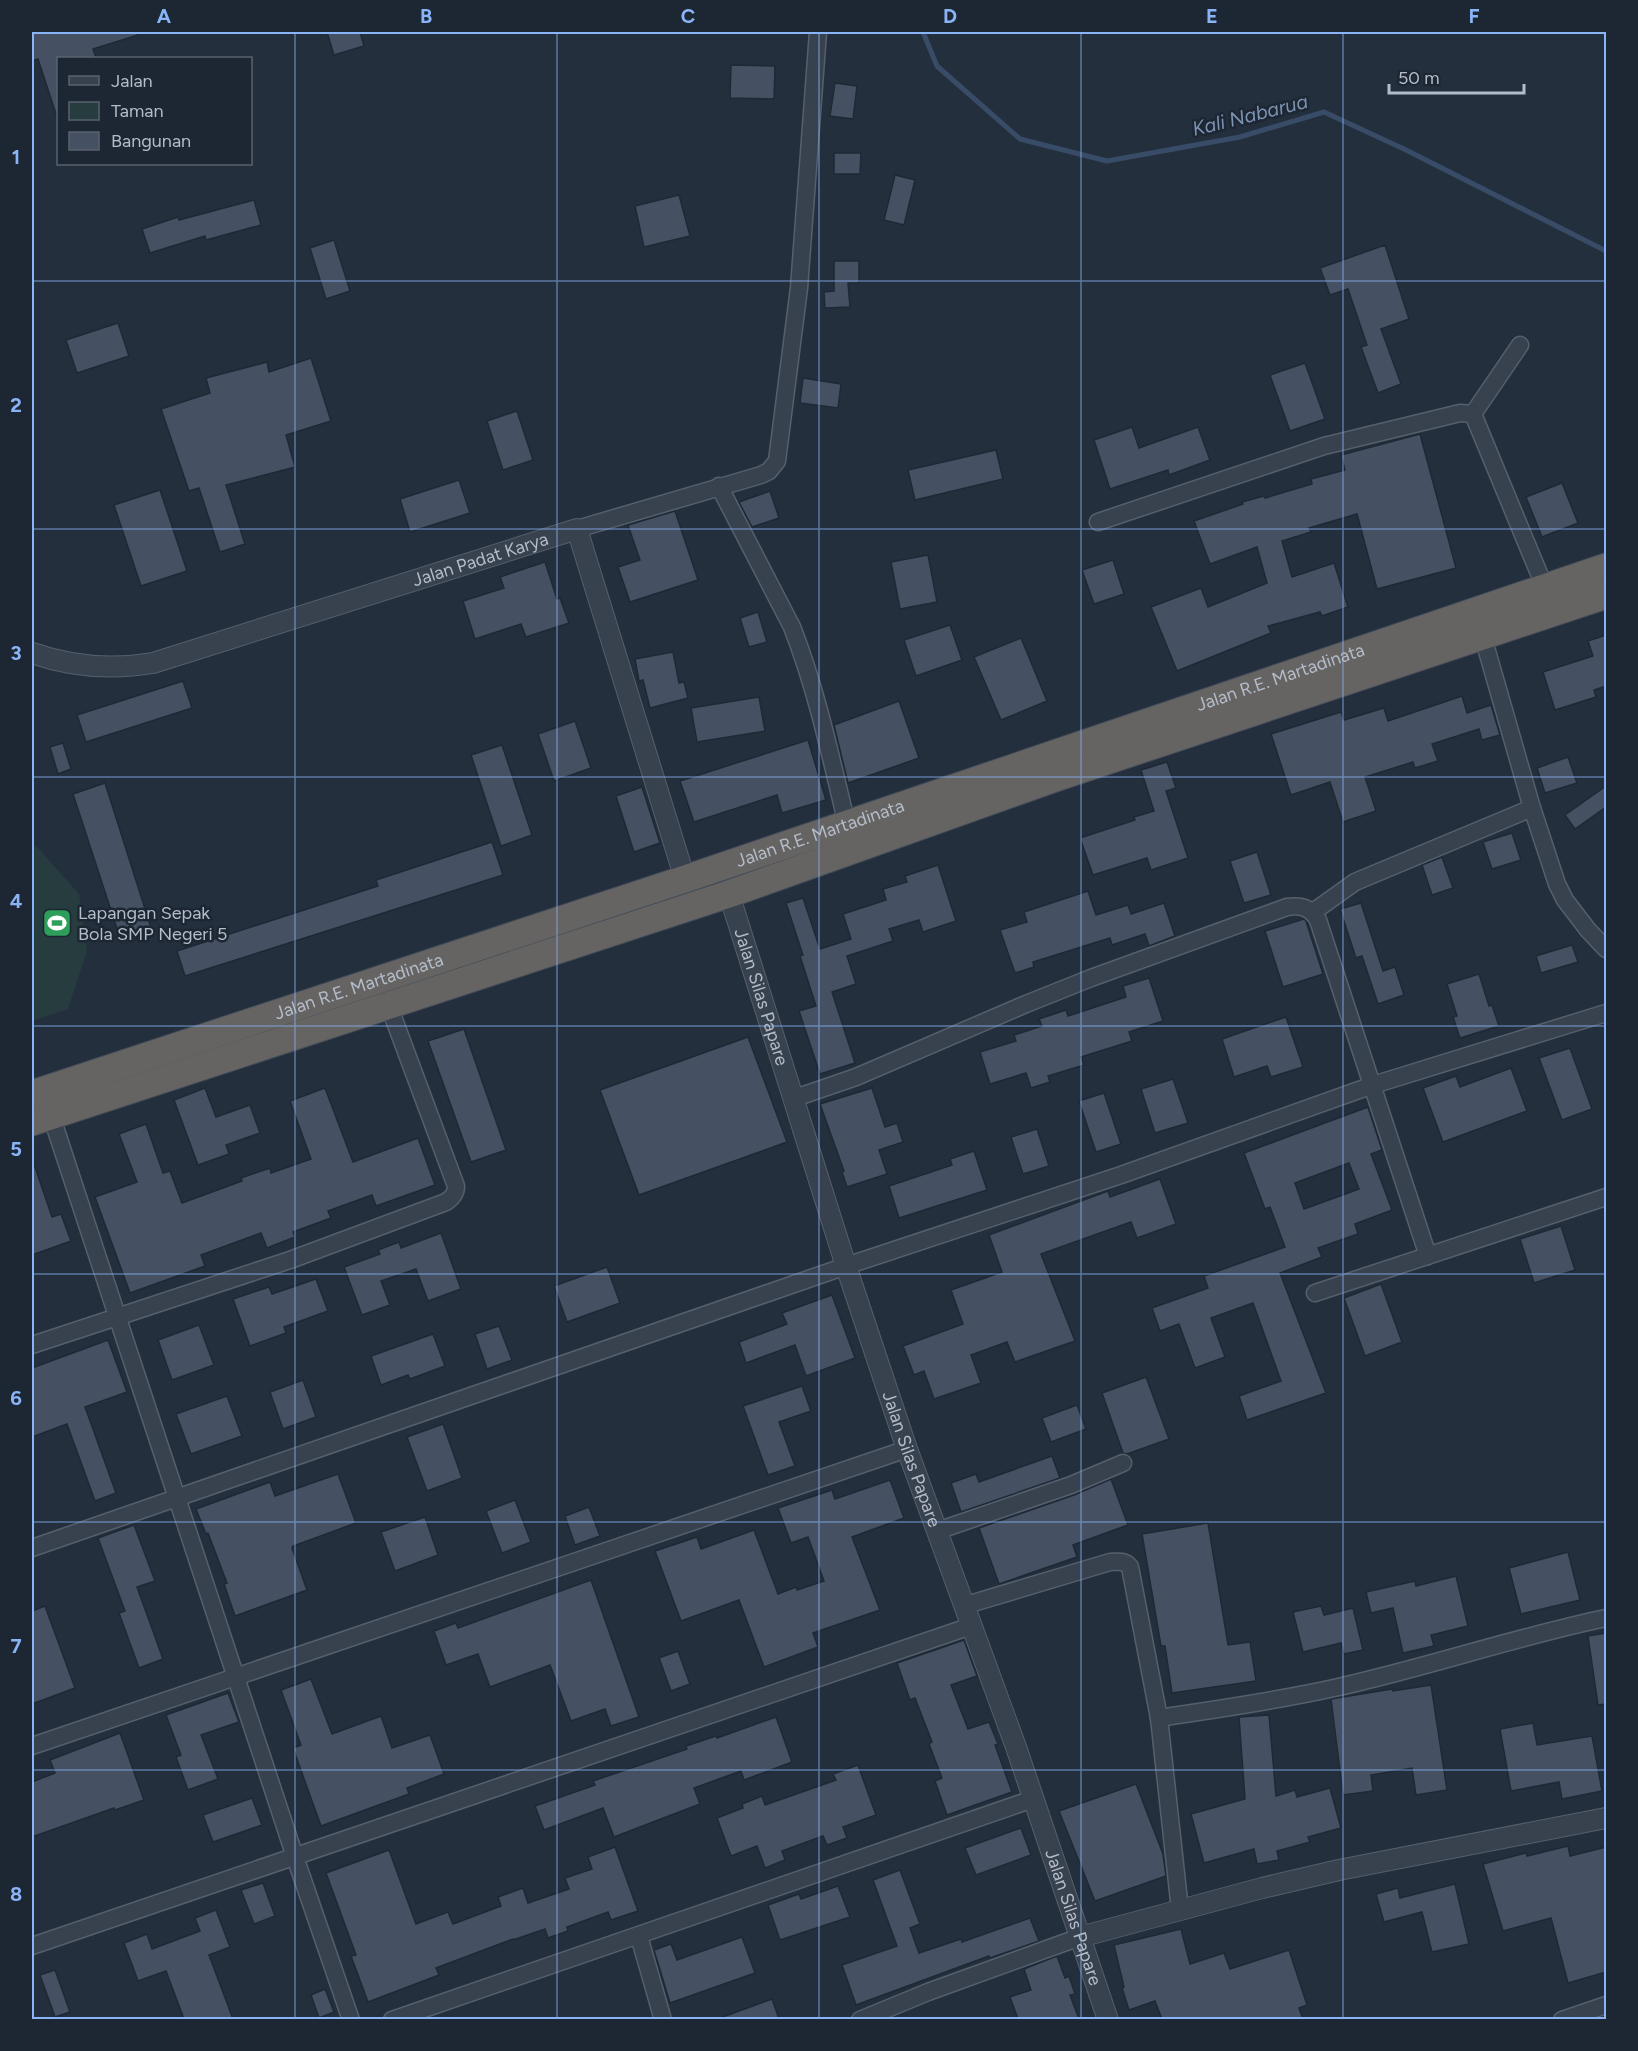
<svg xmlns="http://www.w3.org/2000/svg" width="1638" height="2051" font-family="Figtree,sans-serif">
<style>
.green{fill:#263c3f}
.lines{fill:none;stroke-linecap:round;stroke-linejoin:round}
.stream{stroke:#394c67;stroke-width:5}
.building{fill:#455162;stroke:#1f2835;stroke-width:1.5;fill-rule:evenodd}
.minor-casing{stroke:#565f6c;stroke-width:19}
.tertiary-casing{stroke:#565f6c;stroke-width:22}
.trunk-casing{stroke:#434c59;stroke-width:29}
.minor{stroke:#38414e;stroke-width:16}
.tertiary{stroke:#38414e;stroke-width:20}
.trunk{stroke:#656462;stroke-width:27}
.grid{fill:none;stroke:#8ab4f8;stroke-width:1.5;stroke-opacity:0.55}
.labels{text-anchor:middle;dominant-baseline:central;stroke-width:5;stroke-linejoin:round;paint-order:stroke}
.street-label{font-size:18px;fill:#b4bcc9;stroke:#1d2633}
.poi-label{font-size:18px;fill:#b4bcc9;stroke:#1d2633;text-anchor:start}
.water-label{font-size:20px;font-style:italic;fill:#7c92b1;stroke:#1d2633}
.neatline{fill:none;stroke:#8ab4f8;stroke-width:2}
.grid-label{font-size:20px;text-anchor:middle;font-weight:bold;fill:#8ab4f8}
</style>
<rect width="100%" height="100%" fill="#242f3e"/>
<path class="green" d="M32,844L37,847L79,894L87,951L68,1009L32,1021Z"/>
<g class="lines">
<path class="stream" d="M923,32L937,66L1020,139L1107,161L1240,137L1324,112L1404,149L1606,251"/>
</g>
<g class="building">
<path d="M38,32H137L138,35L93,49L96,58H58V114H56L38,59L32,61V34Z"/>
<path d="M327,32H360L364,46L334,55Z"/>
<path d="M731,65L775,66L774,99L730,98Z"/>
<path d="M835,83L857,86L853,119L830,116Z"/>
<path d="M834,153H861L860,174H834Z"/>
<path d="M895,175L915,180L904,225L884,220Z"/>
<path d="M679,195L690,236L644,247L635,206Z"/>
<path d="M254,200L261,225L206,240L205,236L150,253L142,229L178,217L179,220Z"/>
<path d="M334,240L350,291L326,299L310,248Z"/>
<path d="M1385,245L1409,319L1381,329L1401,384L1378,393L1361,347L1367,345L1348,289L1330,295L1320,268Z"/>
<path d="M834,261H859V283H848L850,307L825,308L824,292L834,291Z"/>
<path d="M118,323L129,356L77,373L66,340Z"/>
<path d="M311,358L331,421L286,435L295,467L226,485L245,544L220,552L199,488L189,491L161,409L210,393L206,378L267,362L269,372Z"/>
<path d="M1305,363L1325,419L1290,431L1270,375Z"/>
<path d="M803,378L841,384L838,408L800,403Z"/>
<path d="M517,411L533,460L503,470L487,421Z"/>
<path d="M1132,427L1139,448L1198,427L1210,460L1169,475L1168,470L1110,489L1094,440Z"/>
<path d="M1420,434L1456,568L1377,589L1357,514L1309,528L1311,532L1282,541L1292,577L1334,563L1348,607L1322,616L1320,612L1268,626L1271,633L1177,671L1151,607L1201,588L1208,607L1267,583L1257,547L1210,564L1194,521L1243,504L1242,502L1264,496L1265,498L1312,484L1311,479L1345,470L1341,455Z"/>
<path d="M996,450L1003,479L915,500L908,470Z"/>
<path d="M459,480L470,513L410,532L400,499Z"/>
<path d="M1562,483L1578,523L1542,537L1526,497Z"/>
<path d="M160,490L187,571L141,586L114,505Z"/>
<path d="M770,491L779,518L752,527L739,502Z"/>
<path d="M675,511L698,580L630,602L618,567L640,560L628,525Z"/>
<path d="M928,555L937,602L900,609L891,562Z"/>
<path d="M1113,560L1124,594L1094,604L1082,570Z"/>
<path d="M545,562L557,599L560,598L569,623L526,637L521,624L475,639L463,601L504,588L500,577Z"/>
<path d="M758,612L767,642L749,647L740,618Z"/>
<path d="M950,625L962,660L916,676L904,640Z"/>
<path d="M1606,635V688L1603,687L1594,690L1596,697L1555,710L1543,672L1593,656L1588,641Z"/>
<path d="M1021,638L1047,701L1001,720L974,657Z"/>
<path d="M673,652L679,683L684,682L688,698L650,708L643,680L639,681L635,659Z"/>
<path d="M183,681L192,708L86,742L77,715Z"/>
<path d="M1462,696L1467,713L1491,705L1500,735L1482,740L1479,729L1432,744L1438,761L1415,768L1413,762L1365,777L1376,811L1343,822L1330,782L1291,795L1271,734L1341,712L1344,720L1384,708L1388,721Z"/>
<path d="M759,697L765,731L697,742L691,708Z"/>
<path d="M899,701L919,758L848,783L834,725Z"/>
<path d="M575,721L591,768L554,781L538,734Z"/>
<path d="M808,740L826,800L782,813L777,795L694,822L680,781Z"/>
<path d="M63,743L71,769L58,774L50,747Z"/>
<path d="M502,745L532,835L501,846L471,755Z"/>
<path d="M1568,757L1577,783L1545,793L1537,768Z"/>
<path d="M1167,762L1176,788L1166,791L1188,858L1151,870L1147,858L1093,875L1080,838L1135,820L1134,817L1154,811L1141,770Z"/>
<path d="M105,783L153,934L122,944L73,794Z"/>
<path d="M1606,786V807L1575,829L1565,815Z"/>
<path d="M642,787L660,843L634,852L616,796Z"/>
<path d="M1512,833L1521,860L1492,869L1483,842Z"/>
<path d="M492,842L503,875L185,976L177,951L378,886L376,880Z"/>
<path d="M1257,852L1271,895L1244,903L1230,861Z"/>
<path d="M1442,857L1453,888L1432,895L1422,865Z"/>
<path d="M938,865L956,921L923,932L919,920L889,929L893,941L847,956L856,984L832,992L855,1063L820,1074L799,1011L816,1006L800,956L803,955L786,903L803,898L820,949L851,939L843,914L886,900L883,889L907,882L905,876Z"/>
<path d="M1088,891L1096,915L1128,905L1131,914L1164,903L1175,936L1149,946L1145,934L1112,945L1110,938L1033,962L1034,967L1015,973L1000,930L1027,922L1024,912Z"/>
<path d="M1361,903L1383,971L1395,967L1404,995L1378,1004L1362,956L1356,958L1340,909Z"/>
<path d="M1304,919L1306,921L1323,974L1283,987L1265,931Z"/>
<path d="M1572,945L1578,962L1541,973L1536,956Z"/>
<path d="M1479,974L1489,1006L1492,1005L1499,1026L1460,1038L1453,1017L1457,1016L1447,984Z"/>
<path d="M1149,978L1163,1021L1129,1032L1132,1041L1081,1057L1084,1065L1048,1076L1050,1082L1031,1088L1026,1073L990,1084L980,1052L1016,1041L1014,1035L1042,1026L1039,1019L1066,1010L1068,1016L1126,997L1123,986Z"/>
<path d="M1286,1017L1303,1067L1271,1077L1267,1066L1234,1077L1222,1039Z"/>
<path d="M464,1029L506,1150L471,1162L428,1041Z"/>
<path d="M748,1037L787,1142L639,1195L600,1090Z"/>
<path d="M1570,1048L1592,1109L1562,1120L1539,1058Z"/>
<path d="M1511,1068L1527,1111L1443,1142L1423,1088L1456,1076L1460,1087Z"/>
<path d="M1173,1079L1188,1123L1155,1133L1141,1089Z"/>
<path d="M205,1088L216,1117L250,1105L260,1133L226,1145L229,1154L198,1165L174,1100Z"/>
<path d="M325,1088L353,1162L418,1138L435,1185L376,1206L372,1195L328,1211L331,1218L293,1232L295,1237L267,1248L261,1233L201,1255L205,1266L130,1293L95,1197L137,1182L119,1134L146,1124L163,1173L170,1171L182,1203L242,1181L241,1178L270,1168L271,1173L311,1159L290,1101Z"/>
<path d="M872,1088L885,1127L897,1123L903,1142L879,1150L887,1174L847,1187L842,1172L844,1171L820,1104Z"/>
<path d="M1104,1093L1121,1144L1096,1152L1079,1101Z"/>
<path d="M1368,1107L1382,1150L1371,1154L1392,1210L1355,1224L1358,1234L1318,1248L1322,1257L1280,1273L1326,1393L1247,1420L1239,1396L1281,1381L1253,1303L1211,1318L1225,1357L1195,1368L1179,1324L1160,1331L1152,1308L1208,1288L1204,1276L1285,1247L1270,1207L1265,1209L1244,1153ZM1349,1163L1359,1189L1304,1209L1295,1183Z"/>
<path d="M1037,1129L1049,1166L1023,1174L1011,1137Z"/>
<path d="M974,1151L987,1190L899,1218L889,1186L952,1165L950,1159Z"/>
<path d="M34,1164L52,1217L61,1214L71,1241L32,1255V1165Z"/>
<path d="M1160,1179L1176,1224L1137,1238L1131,1222L1041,1254L1075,1341L1015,1362L1007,1342L971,1355L981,1383L934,1399L924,1371L914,1375L903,1346L963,1324L951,1290L1002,1272L989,1235L1108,1191L1110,1197Z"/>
<path d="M1561,1226L1575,1270L1534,1283L1520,1239Z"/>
<path d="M441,1233L461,1289L428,1301L416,1269L381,1281L390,1305L362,1315L344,1267L380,1254L378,1250L399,1242L401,1248Z"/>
<path d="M607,1267L620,1303L567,1322L554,1286Z"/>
<path d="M316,1279L328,1311L284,1327L286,1333L250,1346L233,1299L269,1287L272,1294Z"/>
<path d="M1381,1284L1402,1342L1365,1356L1344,1298Z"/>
<path d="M832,1295L855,1358L806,1376L795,1345L746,1363L739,1342L787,1324L782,1313Z"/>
<path d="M199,1325L214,1365L172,1380L158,1340Z"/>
<path d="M499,1326L512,1360L487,1369L475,1334Z"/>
<path d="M433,1334L445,1366L410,1379L408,1375L381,1385L371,1356Z"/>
<path d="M108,1340L127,1392L85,1407L116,1493L95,1501L67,1424L32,1437V1368Z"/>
<path d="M1146,1377L1169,1439L1127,1454L1123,1453L1102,1393Z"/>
<path d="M303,1380L316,1417L283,1429L270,1392Z"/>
<path d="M802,1386L811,1411L779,1422L795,1466L768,1475L743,1406Z"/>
<path d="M227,1396L242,1436L191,1454L176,1414Z"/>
<path d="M1077,1405L1086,1429L1051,1442L1042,1418Z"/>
<path d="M443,1424L462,1478L427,1491L407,1437Z"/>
<path d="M1052,1456L1060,1478L961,1512L951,1483L976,1474L979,1482Z"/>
<path d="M338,1474L356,1523L293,1546L292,1548L307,1590L235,1616L224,1584L227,1583L208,1533L206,1534L196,1509L270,1482L275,1496Z"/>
<path d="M1111,1479L1128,1525L1073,1545L1077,1557L999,1584L979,1528L1074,1495Z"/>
<path d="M890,1480L904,1518L852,1537L880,1610L813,1633L818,1647L764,1667L739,1600L681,1621L655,1551L697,1537L701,1549L754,1530L778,1594L796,1587L797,1590L824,1581L808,1537L791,1543L778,1508L832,1490L835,1499Z"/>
<path d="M515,1500L531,1542L502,1553L486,1511Z"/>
<path d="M589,1507L600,1536L575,1545L565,1516Z"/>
<path d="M425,1517L438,1555L395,1571L381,1532Z"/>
<path d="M1208,1523L1228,1645L1250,1642L1256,1681L1172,1693L1165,1646H1161L1142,1534Z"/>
<path d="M134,1525L155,1581L137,1587L163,1659L139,1668L119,1613L125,1611L98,1538Z"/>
<path d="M1568,1552L1580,1600L1521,1614L1509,1568Z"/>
<path d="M1456,1576L1468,1626L1431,1635L1434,1646L1403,1653L1393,1608L1371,1613L1366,1592L1415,1581L1416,1586Z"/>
<path d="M591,1580L639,1717L611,1726L605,1709L571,1721L550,1665L490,1687L478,1654L446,1665L434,1631L456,1623L458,1628Z"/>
<path d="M45,1606L75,1688L32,1704V1611Z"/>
<path d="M1321,1606L1324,1615L1353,1608L1363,1650L1344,1654L1341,1643L1303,1652L1293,1612Z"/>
<path d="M1606,1633V1704L1598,1705L1588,1636Z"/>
<path d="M964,1640L977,1676L951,1685L968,1729L989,1722L998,1744L995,1745L1012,1792L947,1815L935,1781L942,1778L929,1744L932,1742L915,1698L910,1700L897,1663Z"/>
<path d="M678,1651L690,1684L671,1691L659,1658Z"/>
<path d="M311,1679L332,1734L381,1716L392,1748L430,1735L444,1774L407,1788L409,1794L321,1826L293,1748L301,1745L281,1690Z"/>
<path d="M1431,1685L1447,1790L1416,1795L1412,1768L1371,1775L1373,1791L1343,1795L1331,1699L1392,1689L1393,1691Z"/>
<path d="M228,1693L239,1722L201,1735L218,1779L188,1790L176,1757L181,1755L166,1715Z"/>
<path d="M1269,1715L1276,1796L1295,1790L1297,1797L1330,1788L1341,1828L1308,1837L1310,1842L1277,1851L1279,1860L1257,1864L1254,1849L1204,1863L1191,1814L1245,1799L1239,1717Z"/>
<path d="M776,1717L792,1762L744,1780L741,1771L694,1788L700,1804L614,1837L603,1808L544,1830L535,1806L595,1785L593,1781L687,1749L686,1746L716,1736L717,1738Z"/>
<path d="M1533,1723L1537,1745L1592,1736L1602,1791L1562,1799L1559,1782L1511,1791L1500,1729Z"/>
<path d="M120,1733L144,1800L115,1810L114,1808L32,1837V1782L55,1773L50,1760Z"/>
<path d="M858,1765L876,1815L843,1827L847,1838L827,1845L823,1836L782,1851L785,1860L765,1868L757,1846L731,1856L717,1818L743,1808L742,1804L762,1796L765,1805L836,1780L833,1774Z"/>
<path d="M1136,1784L1163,1854L1166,1876L1095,1901L1059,1811Z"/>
<path d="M252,1798L262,1825L213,1842L203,1815Z"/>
<path d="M1021,1828L1031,1855L976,1875L965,1848Z"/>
<path d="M1568,1846L1570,1856L1606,1847V1972L1568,1983L1551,1918L1503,1931L1483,1864L1526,1853L1527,1856Z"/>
<path d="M615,1847L638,1911L611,1920L608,1912L567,1927L568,1931L548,1938L545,1929L513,1940V1939L436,1968L439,1975L368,2002L351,1956L356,1955L326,1873L389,1850L416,1924L448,1912L453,1924L501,1906L498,1897L523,1888L528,1903L569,1889L565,1878L592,1869L588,1857Z"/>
<path d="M900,1870L920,1924L910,1928L919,1953L961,1939L962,1942L1030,1918L1039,1941L990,1958L989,1956L856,2005L842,1965L897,1946L873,1880Z"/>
<path d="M263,1883L275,1916L254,1924L241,1890Z"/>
<path d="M1455,1884L1469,1944L1432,1952L1422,1912L1384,1922L1376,1894L1398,1888L1400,1898Z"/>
<path d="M838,1886L850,1917L780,1940L768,1905L799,1894L801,1899Z"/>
<path d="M216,1910L230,1947L209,1955L233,2019H184L166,1971L138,1981L124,1943L147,1934L152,1949L200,1931L195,1918Z"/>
<path d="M1181,1929L1190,1964L1224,1953L1230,1969L1289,1950L1307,2005L1299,2008L1303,2019H1162L1155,2001L1129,2010L1122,1988L1124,1987L1114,1945Z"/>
<path d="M742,1937L755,1973L670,2003L654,1950L671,1944L677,1960Z"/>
<path d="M1057,1956L1065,1978L1069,1976L1075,1994L1070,1995L1079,2019H1018L1010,1997L1031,1990L1024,1969Z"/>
<path d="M55,1970L70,2012L55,2017L40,1975Z"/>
<path d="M325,1989L334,2012L319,2018L311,1995Z"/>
<path d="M772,1999L779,2019H720V2018Z"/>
</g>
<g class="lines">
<g class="minor-casing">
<g id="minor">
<path d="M1473,414L1545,588"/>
<path d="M1473,414L1520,345"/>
<path d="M719,486L792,627C817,691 831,758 847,825"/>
<path d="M1098,522L1324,446L1460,413L1473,414"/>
<path d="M577,529L761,475L769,471L777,461L799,288L818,32"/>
<path d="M1483,637L1532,808L1557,884L1565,900L1588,930L1606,949"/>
<path d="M1313,912L1355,882L1532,808"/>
<path d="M795,1098L856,1077L1026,1004L1091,978L1287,907C1301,905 1310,907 1318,920L1428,1256"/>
<path d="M51,1115L295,1857L351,2020"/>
<path d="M1315,1293L1606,1197"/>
<path d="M32,1345L290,1260L446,1202C452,1198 456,1194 456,1186L389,1006"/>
<path d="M937,1531L1071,1485L1123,1463"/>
<path d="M32,1548L846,1266L1121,1175L1373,1085L1606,1013"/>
<path d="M963,1606L1110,1562C1119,1562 1125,1560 1130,1567L1159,1718L1180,1910"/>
<path d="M1159,1718C1217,1709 1276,1701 1334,1688C1425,1668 1515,1637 1606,1618"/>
<path d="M32,1746L907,1449"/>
<path d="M639,1936L663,2020"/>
<path d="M32,1946L971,1626"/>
<path d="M392,2020L1033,1799"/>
<path d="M860,2020L928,1992L1080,1937"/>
<path d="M1562,2020L1606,2005"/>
</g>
</g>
<g class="tertiary-casing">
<g id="tertiary">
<path id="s1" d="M32,653C72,667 111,670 153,663L577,529L685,879"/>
<path id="s2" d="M729,894L846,1266L907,1449L1016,1747L1108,2020"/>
<path d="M1080,1937L1262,1888L1339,1870L1606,1818"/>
</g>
</g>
<g class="trunk-casing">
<g id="trunk">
<path id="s3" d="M32,1094L685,879L1606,567"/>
<path d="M32,1122L729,894L1058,777L1606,595"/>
</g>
</g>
<use href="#minor" class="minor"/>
<use href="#tertiary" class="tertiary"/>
<use href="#trunk" class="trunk"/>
</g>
<path class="grid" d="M295,32V2020M557,32V2020M819,32V2020M1081,32V2020M1343,32V2020M32,281H1606M32,529H1606M32,777H1606M32,1026H1606M32,1274H1606M32,1522H1606M32,1770H1606"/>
<defs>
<g id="stadium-square" transform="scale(1.5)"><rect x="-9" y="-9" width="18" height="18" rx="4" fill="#2e9e5b" stroke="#1d2633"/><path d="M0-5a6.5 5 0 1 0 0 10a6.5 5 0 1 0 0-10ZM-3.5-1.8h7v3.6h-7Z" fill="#fff"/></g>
</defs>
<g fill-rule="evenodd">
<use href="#stadium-square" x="57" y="923"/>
</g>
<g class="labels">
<g class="street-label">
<text stroke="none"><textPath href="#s1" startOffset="466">Jalan Padat Karya</textPath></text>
<text stroke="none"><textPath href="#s3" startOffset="1316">Jalan R.E. Martadinata</textPath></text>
<text stroke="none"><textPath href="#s3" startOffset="830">Jalan R.E. Martadinata</textPath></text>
<text stroke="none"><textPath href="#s3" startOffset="344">Jalan R.E. Martadinata</textPath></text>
<text stroke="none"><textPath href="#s2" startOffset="108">Jalan Silas Papare</textPath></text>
<text stroke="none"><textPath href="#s2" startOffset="594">Jalan Silas Papare</textPath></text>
<text stroke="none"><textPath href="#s2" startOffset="1080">Jalan Silas Papare</textPath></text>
</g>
<g class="poi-label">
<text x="78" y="913">Lapangan Sepak<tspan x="78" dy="21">Bola SMP Negeri 5</tspan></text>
</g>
<g class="water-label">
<text transform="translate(1250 115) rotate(-14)">Kali Nabarua</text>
</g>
</g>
<rect width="1638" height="2051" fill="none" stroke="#1d2633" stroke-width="66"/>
<rect x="57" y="57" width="195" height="108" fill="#1d2633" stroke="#59626f" stroke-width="1.5"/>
<rect x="69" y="76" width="30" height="9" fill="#38414e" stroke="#59626f" stroke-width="1.5"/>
<text x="111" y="87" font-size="18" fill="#b4bcc9">Jalan</text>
<rect x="69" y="102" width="30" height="18" fill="#263c3f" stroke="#59626f" stroke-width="1.5"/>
<text x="111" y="117" font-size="18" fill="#b4bcc9">Taman</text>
<rect x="69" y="132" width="30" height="18" fill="#455162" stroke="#59626f" stroke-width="1.5"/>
<text x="111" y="147" font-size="18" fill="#b4bcc9">Bangunan</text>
<path d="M1389 84v9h135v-9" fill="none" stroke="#b4bcc9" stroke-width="3"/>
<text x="1398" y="84" font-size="18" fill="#b4bcc9" stroke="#1d2633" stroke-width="4.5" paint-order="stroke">50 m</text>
<rect x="33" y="33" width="1572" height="1985" class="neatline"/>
<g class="grid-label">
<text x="164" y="23">A</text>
<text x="426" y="23">B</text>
<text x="688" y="23">C</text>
<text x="950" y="23">D</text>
<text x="1212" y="23">E</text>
<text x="1474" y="23">F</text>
<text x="16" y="164">1</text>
<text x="16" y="412">2</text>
<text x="16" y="660">3</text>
<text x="16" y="908">4</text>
<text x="16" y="1156">5</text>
<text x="16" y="1405">6</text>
<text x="16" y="1653">7</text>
<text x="16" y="1901">8</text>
</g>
</svg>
